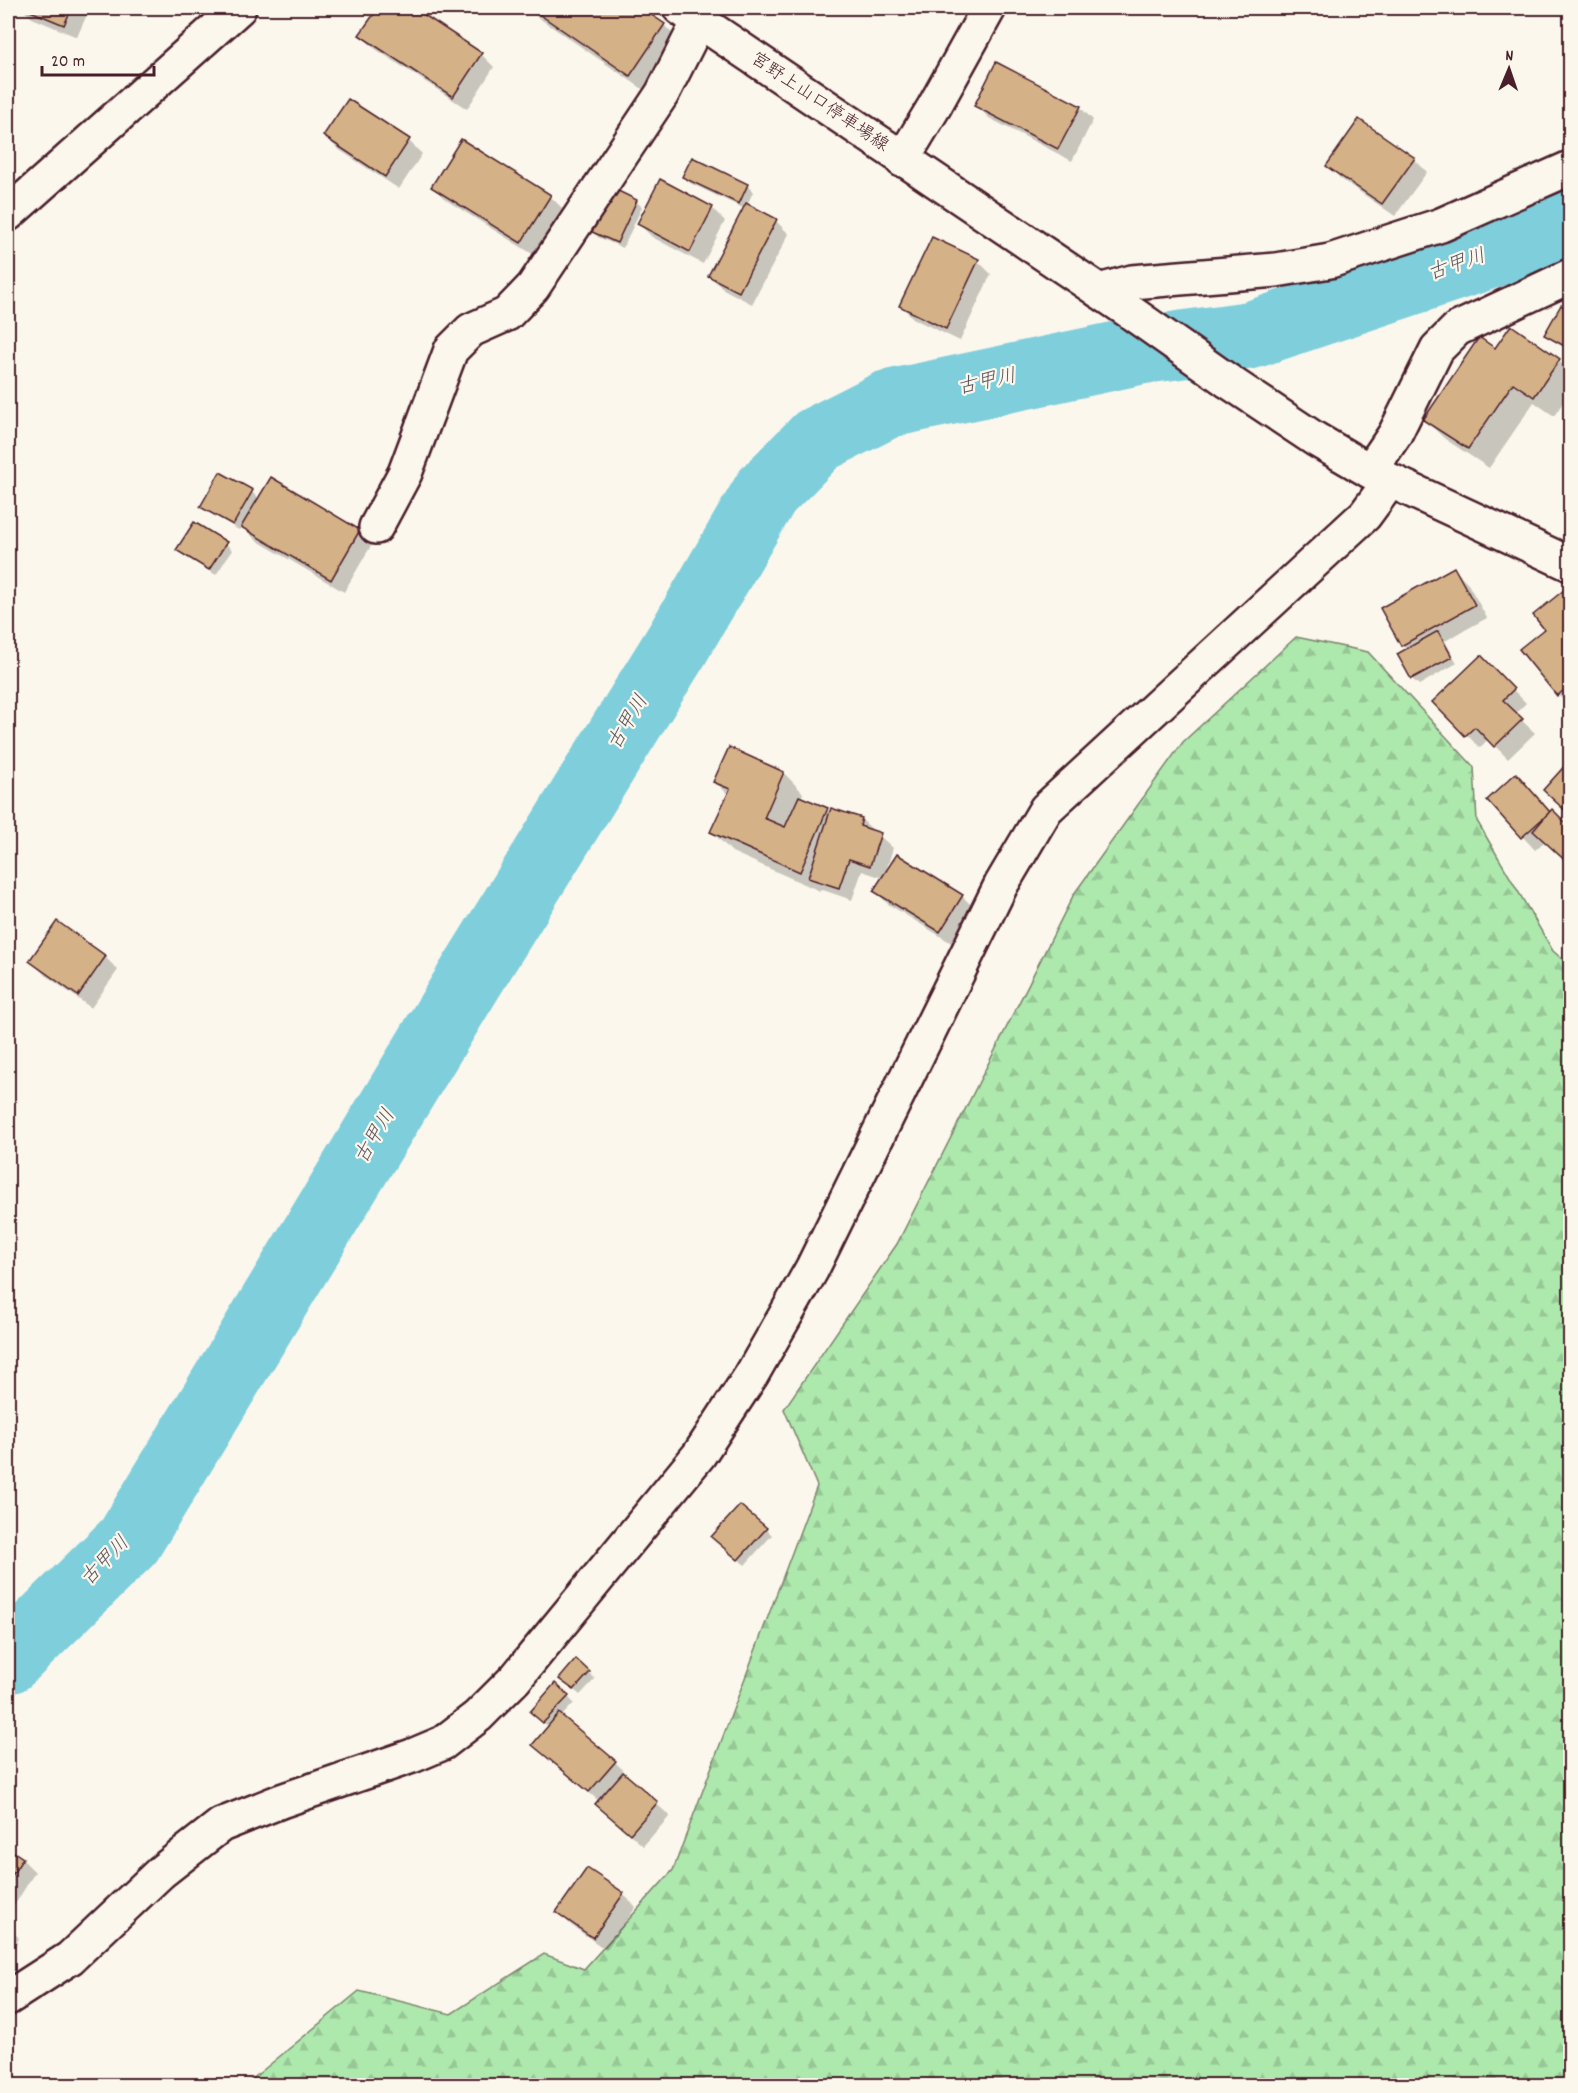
<svg xmlns="http://www.w3.org/2000/svg" width="1578" height="2093" font-family="Dekko,'Klee One',sans-serif">
<style>
.forest{fill:url(#forest-firs);stroke:#7c846c;stroke-width:1.5}
.shadow{fill:#0003}
.lines{fill:none;stroke-linecap:round;stroke-linejoin:round}
.river{stroke:#7fcedc;stroke-width:68}
.building{fill:#d5b187;stroke:#4a1f2b;stroke-width:1.5}
.street-casing{stroke:#4a1f2b;stroke-width:38}
.secondary-casing{stroke:#4a1f2b;stroke-width:38}
.street{stroke:#fbf7ec;stroke-width:33}
.secondary{stroke:#fbf7ec;stroke-width:33}
.labels{text-anchor:middle;dominant-baseline:central;stroke-width:4.5;stroke-linejoin:round;paint-order:stroke}
.street-label{font-size:18px;fill:#4a1f2b;stroke:#fbf7ec}
.water-label{font-size:20px;font-style:italic;fill:#5a5460;stroke:#fbf7ec}
</style>
<defs>
<pattern id="forest-firs" width="22" height="20" patternUnits="userSpaceOnUse" patternTransform="scale(1.5)"><rect width="22" height="20" fill="#ade8ad"/><path d="M5 1l3.5 6h-7zM16 11l3.5 6h-7z" fill="#96c795"/></pattern>
</defs>
<rect width="100%" height="100%" fill="#fbf7ec"/>
<filter id="ink" filterUnits="userSpaceOnUse"><feTurbulence type="fractalNoise" baseFrequency=".0167" numOctaves="2"/><feDisplacementMap in="SourceGraphic" scale="12" xChannelSelector="R" yChannelSelector="G"/><feConvolveMatrix kernelMatrix="1 2 1 2 8 2 1 2 1" color-interpolation-filters="sRGB"/></filter>
<g filter="url(#ink)">
<path class="forest" d="M1296,637L1368,652L1474,767L1477,821L1553,951L1570,966V2085H245L359,1991L451,2014L544,1954L584,1969L673,1870L817,1486L784,1409L897,1244L1074,894L1183,742Z"/>
<g class="shadow">
<path d="M21,8H90L77,37L32,18Z"/>
<path d="M380,8H411L481,54L494,67L467,109L374,48L361,35Z"/>
<path d="M527,8H638L664,25L684,45L650,94L536,16Z"/>
<path d="M348,101L409,141L422,154L399,189L338,149L325,136Z"/>
<path d="M976,105L1080,107L1093,120L1072,161L989,118Z"/>
<path d="M1414,159L1427,172L1395,216L1341,179L1328,166Z"/>
<path d="M684,177L747,185L753,192L747,205L776,221L789,234L752,304L723,289L710,276L745,209L690,183Z"/>
<path d="M433,187L550,196L563,209L534,255L446,200Z"/>
<path d="M636,201L642,207L623,248L598,237L592,231Z"/>
<path d="M712,208L725,221L703,264L652,237L639,224Z"/>
<path d="M933,239L978,261L991,274L960,341L914,319L901,306Z"/>
<path d="M1562,307L1570,312V351L1552,340L1546,334Z"/>
<path d="M1511,327L1559,361L1570,372V392L1554,416L1534,402L1489,468L1445,439L1425,420L1495,350Z"/>
<path d="M221,474L252,492L259,499L271,479L359,531L372,544L344,592L256,540L242,526L239,530L208,512L202,506Z"/>
<path d="M226,544L232,550L216,575L184,556L178,550Z"/>
<path d="M1454,569L1467,582L1487,618L1445,641L1457,663L1419,685L1412,679L1399,655L1408,650L1402,645Z"/>
<path d="M1564,592L1570,599V707L1558,695L1546,629Z"/>
<path d="M1481,657L1526,703L1515,714L1535,733L1508,759L1488,739L1480,748L1434,702Z"/>
<path d="M730,749L784,773L803,793L801,798L827,810L831,813L832,810L862,820L893,848L885,874L962,896L975,909L953,944L888,904L875,891L883,878L862,871L852,900L820,889V891L732,852L712,832L729,795L715,782Z"/>
<path d="M1570,762V815L1545,790Z"/>
<path d="M1489,800L1551,813L1552,812L1570,829V864L1545,841L1535,850Z"/>
<path d="M105,957L118,970L91,1008L44,974L31,961Z"/>
<path d="M766,1529L772,1535L745,1565L719,1543Z"/>
<path d="M589,1673L595,1679L580,1695L568,1685Z"/>
<path d="M568,1697L574,1703L561,1717L615,1762L628,1775L626,1777L670,1816L643,1846L597,1804L600,1802L534,1745L549,1727L538,1718Z"/>
<path d="M8,1850L22,1859L35,1872L9,1914Z"/>
<path d="M623,1894L636,1907L606,1950L571,1925L558,1912Z"/>
<path d="M8,1926L19,1938L8,1961Z"/>
<path d="M8,2062L12,2068L8,2072Z"/>
</g>
<g class="lines">
<path class="river" d="M8,1660L129,1541L470,979L677,645L766,492L817,440L888,404L1143,350L1251,335L1513,247L1570,223"/>
</g>
<g class="building">
<path d="M23,8H72L64,25Z"/>
<path d="M378,8H414L482,53L453,97L359,35Z"/>
<path d="M530,8H641L665,24L630,76Z"/>
<path d="M996,62L1081,106L1058,149L974,106Z"/>
<path d="M348,99L410,139L385,177L323,136Z"/>
<path d="M1359,119L1415,158L1382,204L1326,166Z"/>
<path d="M461,139L551,195L521,243L431,187Z"/>
<path d="M692,157L748,184L739,204L682,177Z"/>
<path d="M660,179L713,207L690,252L637,224Z"/>
<path d="M610,187L637,200L617,243L590,231Z"/>
<path d="M746,203L777,219L739,292L708,276Z"/>
<path d="M932,237L979,259L946,329L899,306Z"/>
<path d="M1561,305L1570,310V349L1544,335Z"/>
<path d="M1511,325L1560,359L1534,397L1513,383L1468,449L1423,420L1479,337L1495,348Z"/>
<path d="M220,472L253,490L233,525L200,507Z"/>
<path d="M271,477L360,530L331,580L241,527Z"/>
<path d="M194,522L227,542L209,570L176,550Z"/>
<path d="M1454,567L1475,605L1401,646L1380,608Z"/>
<path d="M1564,590L1570,599V685L1557,696L1519,649L1544,629L1533,615Z"/>
<path d="M1438,631L1452,657L1411,679L1397,654Z"/>
<path d="M1481,655L1514,689L1503,700L1523,719L1494,747L1475,727L1465,736L1432,702Z"/>
<path d="M729,747L784,772L764,818L785,827L799,796L828,808L800,872L710,832L730,789L713,782Z"/>
<path d="M1570,760V815L1543,790Z"/>
<path d="M1516,773L1550,812L1521,838L1487,800Z"/>
<path d="M831,808L862,818L860,826L881,833L870,866L849,859L839,888L808,878Z"/>
<path d="M1552,809L1570,827V865L1533,831Z"/>
<path d="M897,854L963,895L940,932L873,891Z"/>
<path d="M57,921L106,956L78,996L29,961Z"/>
<path d="M740,1505L767,1528L738,1560L711,1537Z"/>
<path d="M576,1659L590,1672L574,1690L559,1679Z"/>
<path d="M555,1683L569,1696L543,1723L530,1712Z"/>
<path d="M559,1713L616,1761L589,1792L532,1745Z"/>
<path d="M623,1772L658,1802L630,1834L595,1804Z"/>
<path d="M8,1848L23,1858L8,1882Z"/>
<path d="M587,1868L624,1893L593,1938L556,1912Z"/>
</g>
<g class="lines">
<g class="street-casing">
<g id="street">
<path d="M1099,291L1132,282L1276,270L1330,261L1441,225L1570,168"/>
<path d="M1228,381L1315,439L1370,471L1570,564"/>
<path d="M1370,471L1395,434L1437,349L1457,329L1570,276"/>
<path d="M376,527L405,473L451,350L471,330L507,314L533,287L662,94L699,21"/>
</g>
</g>
<g class="secondary-casing">
<g id="secondary">
<path d="M680,8L1126,309L1228,381"/>
<path d="M902,160L934,107L989,8"/>
<path d="M8,214L239,8"/>
<path d="M8,1998L70,1958L161,1872L221,1825L281,1801L412,1756L443,1743L478,1716L515,1679L699,1455L752,1374L812,1269L1001,885L1046,809L1365,515L1390,481"/>
</g>
</g>
<use href="#street" class="street"/>
<use href="#secondary" class="secondary"/>
</g>
</g>
<g class="labels">
<g class="street-label">
<text transform="translate(819 103) rotate(34)">宮野上山口停車場線</text>
</g>
<g class="water-label">
<text transform="translate(1457 266) rotate(-19)">古甲川</text>
<text transform="translate(987 383) rotate(-12)">古甲川</text>
<text transform="translate(629 723) rotate(-59)">古甲川</text>
<text transform="translate(376 1137) rotate(-59)">古甲川</text>
<text transform="translate(106 1562) rotate(-46)">古甲川</text>
</g>
</g>
<rect width="1578" height="2093" fill="none" stroke="#fbf7ec" stroke-width="30"/>
<rect x="15" y="15" width="1548" height="2063" fill="none" stroke="#4a1f2b" stroke-width="2" filter="url(#ink)"/>
<g transform="translate(1509 69) rotate(2)" stroke="#fbf7ec" stroke-width="4.5" paint-order="stroke">
<path d="M0-4.5L10 22L0 15L-10 22Z" fill="#4a1f2b"/>
<text y="-9" font-size="16" font-weight="bold" text-anchor="middle" fill="#4a1f2b">N</text>
</g>
<path d="M42 66v9h112v-9" fill="none" stroke="#4a1f2b" stroke-width="3"/>
<text x="51" y="66" font-size="18" fill="#4a1f2b" stroke="#fbf7ec" stroke-width="4.5" paint-order="stroke">20 m</text>
</svg>
